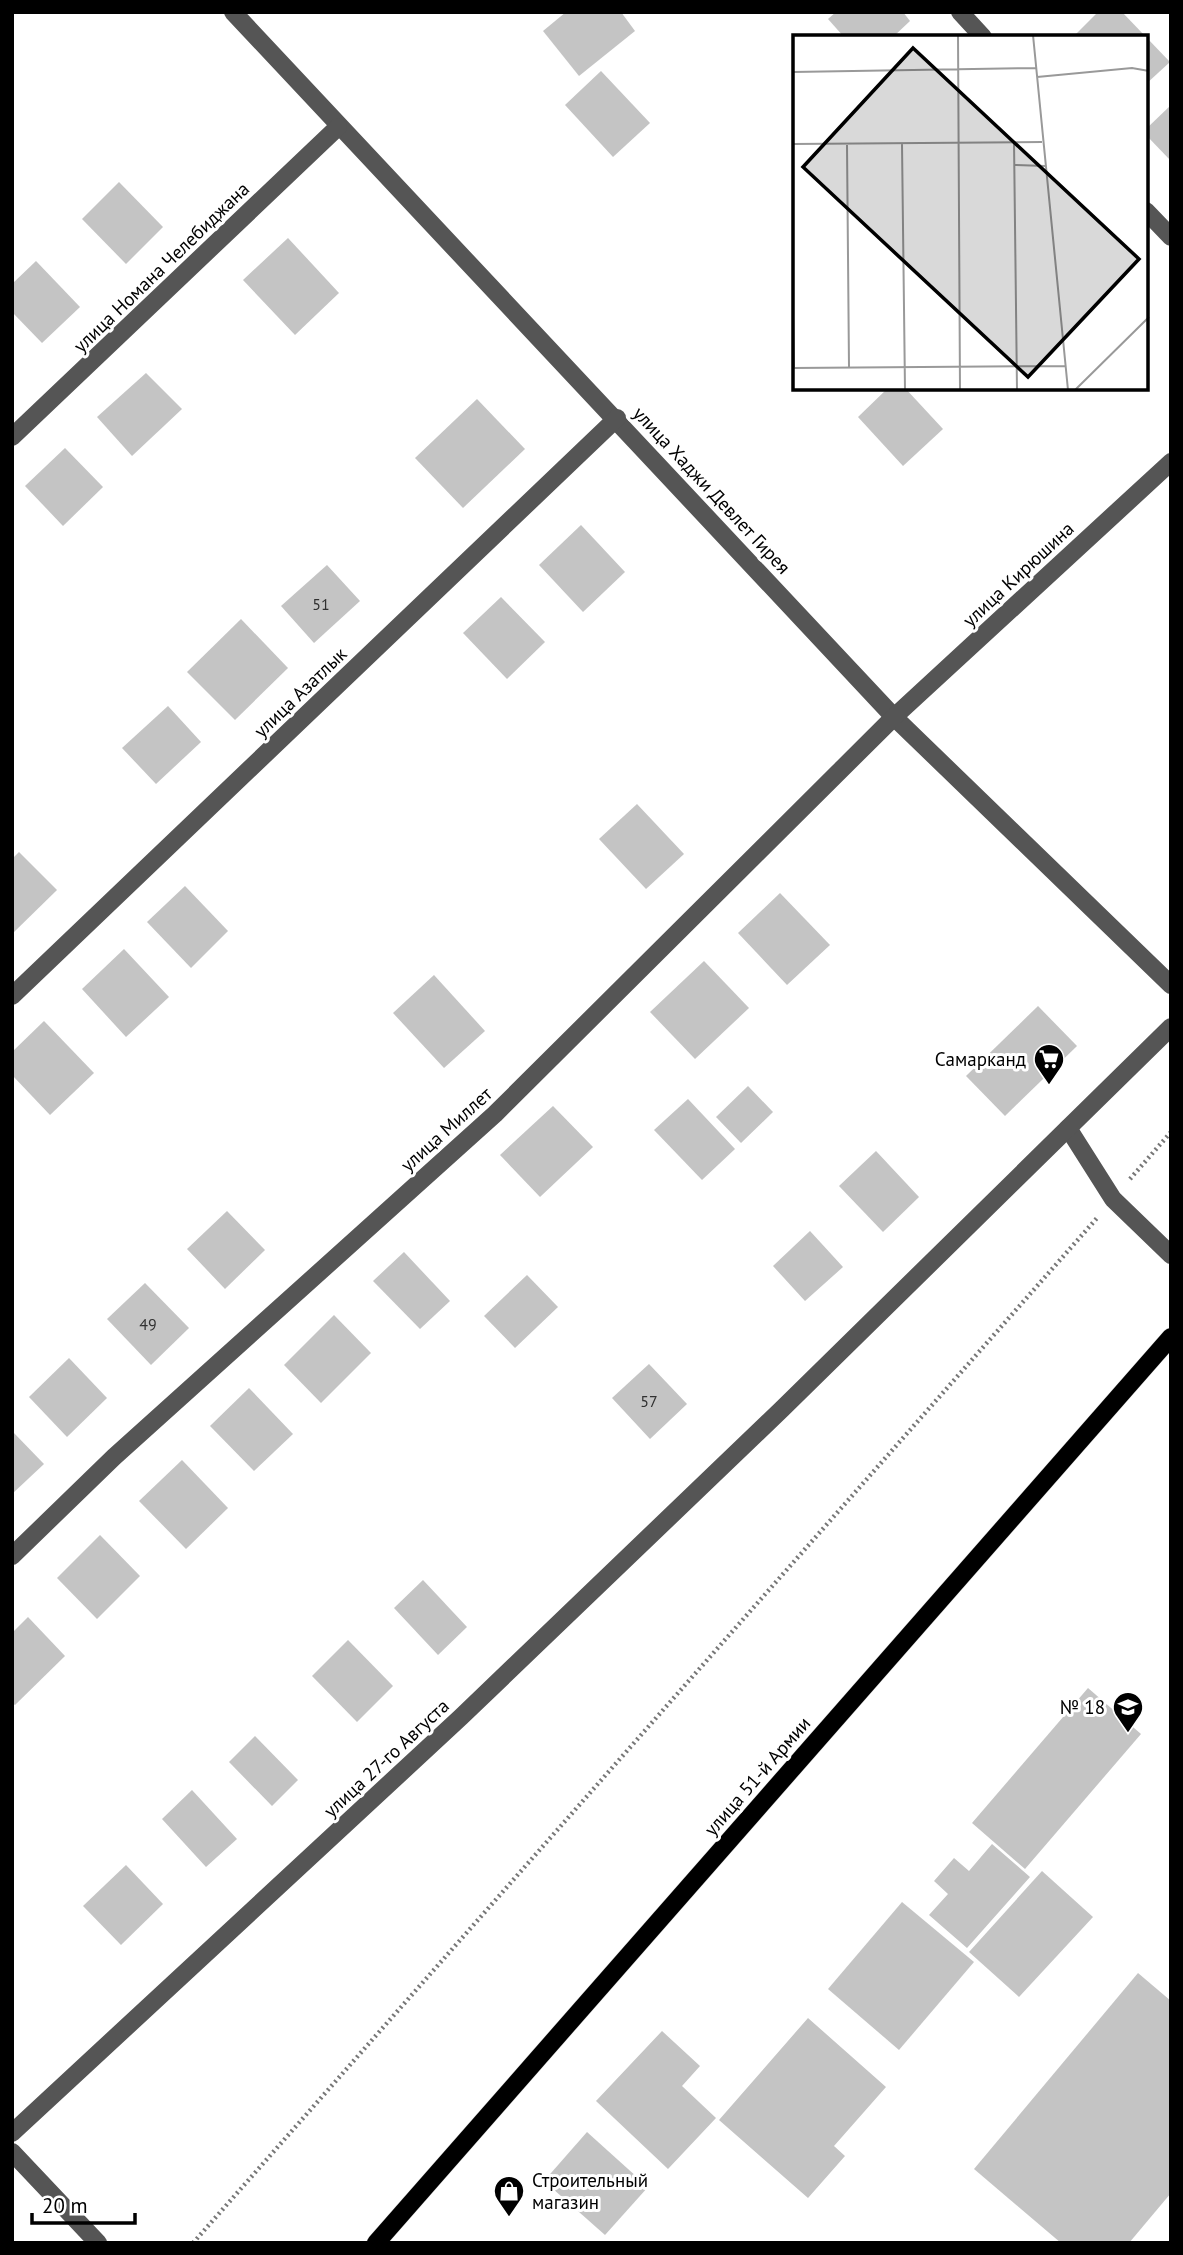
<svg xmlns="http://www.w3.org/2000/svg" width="1183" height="2255" font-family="'PT Sans',sans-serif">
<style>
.building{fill:#c4c4c4}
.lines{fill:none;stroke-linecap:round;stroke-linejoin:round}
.major-casing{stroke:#dbdbdb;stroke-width:19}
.path{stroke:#777;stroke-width:4.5;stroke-dasharray:2 3.5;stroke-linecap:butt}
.minor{stroke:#555;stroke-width:18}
.major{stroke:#000;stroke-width:18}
.labels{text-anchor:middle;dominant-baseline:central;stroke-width:6;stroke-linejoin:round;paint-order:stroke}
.number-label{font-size:16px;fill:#313131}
.street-label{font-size:19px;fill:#000;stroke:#fff}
.poi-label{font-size:19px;fill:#000;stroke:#fff;text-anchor:end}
.inset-road{fill:none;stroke:#999;stroke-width:2}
.view{fill:#000;fill-opacity:0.15;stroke:#000;stroke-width:3.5}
.inset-edge{fill:none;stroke:#000;stroke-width:3.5}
</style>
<rect width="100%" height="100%" fill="#fff"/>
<g class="building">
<path d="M566,12H621L635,31L579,76L543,31Z"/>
<path d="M836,12H903L910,21L893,37H844L828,19Z"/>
<path d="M1098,12H1122L1146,37H1073Z"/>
<path d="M1146,37L1170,62L1146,84Z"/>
<path d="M601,71L650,123L613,157L565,105Z"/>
<path d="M1171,105V161L1146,135V129Z"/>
<path d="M119,182L163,227L126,264L82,219Z"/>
<path d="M288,238L339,293L295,335L243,280Z"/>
<path d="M36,261L80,307L42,343L12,312V284Z"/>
<path d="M146,373L182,409L132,456L97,417Z"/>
<path d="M888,388H905L943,429L903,466L858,417Z"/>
<path d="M477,399L525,449L463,508L415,458Z"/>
<path d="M65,448L103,487L63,526L25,486Z"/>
<path d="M581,525L625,572L583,612L539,565Z"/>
<path d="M327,565L360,601L314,643L281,606Z"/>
<path d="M501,597L545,642L507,679L463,633Z"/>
<path d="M241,619L288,668L235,720L187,672Z"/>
<path d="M168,706L201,742L156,784L122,748Z"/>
<path d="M637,804L684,854L646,889L599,839Z"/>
<path d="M19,852L57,890L12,934V859Z"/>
<path d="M185,886L228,931L191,968L147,922Z"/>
<path d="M780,893L830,945L787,985L738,933Z"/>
<path d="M124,949L169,997L126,1037L82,989Z"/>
<path d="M704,961L749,1008L695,1059L650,1012Z"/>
<path d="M434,975L485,1031L444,1068L393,1013Z"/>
<path d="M1038,1006L1077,1046L1005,1116L966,1076Z"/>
<path d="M44,1021L94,1073L50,1115L12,1075V1052Z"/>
<path d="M748,1086L773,1112L741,1143L716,1117Z"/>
<path d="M688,1099L735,1149L702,1180L654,1130Z"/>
<path d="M553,1106L593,1147L540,1197L500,1155Z"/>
<path d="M876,1151L919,1197L883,1232L839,1186Z"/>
<path d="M227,1211L265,1250L225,1289L187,1249Z"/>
<path d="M810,1231L843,1267L805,1301L773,1266Z"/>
<path d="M404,1252L450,1301L420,1329L373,1281Z"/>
<path d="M527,1275L558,1307L515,1348L484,1316Z"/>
<path d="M145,1283L189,1328L151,1365L107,1319Z"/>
<path d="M334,1315L371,1353L321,1403L284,1365Z"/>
<path d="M69,1358L107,1398L67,1437L29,1397Z"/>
<path d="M649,1364L687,1404L650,1439L612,1398Z"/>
<path d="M249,1388L293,1434L254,1471L210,1426Z"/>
<path d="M12,1431L44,1464L12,1494Z"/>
<path d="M182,1460L228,1508L186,1549L139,1501Z"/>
<path d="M100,1535L140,1576L97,1619L57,1578Z"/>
<path d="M423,1580L467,1627L438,1655L394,1608Z"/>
<path d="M28,1617L65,1656L15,1705L12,1703V1633Z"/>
<path d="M348,1640L393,1686L357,1722L312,1676Z"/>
<path d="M1088,1688L1141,1734L1025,1869L972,1823Z"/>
<path d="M255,1736L298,1780L272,1806L229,1762Z"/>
<path d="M192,1790L237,1839L206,1867L162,1819Z"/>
<path d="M992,1844L1030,1877L967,1948L929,1915L948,1894L934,1881L954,1858L969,1871Z"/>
<path d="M126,1865L163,1904L121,1945L83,1906Z"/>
<path d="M1042,1871L1093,1917L1019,1997L969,1952Z"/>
<path d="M902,1902L974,1962L899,2050L828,1989Z"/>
<path d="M1138,1973L1171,2001V2193L1129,2243H1061L974,2169Z"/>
<path d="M808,2018L886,2087L834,2146L845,2156L808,2198L719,2120Z"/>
<path d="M662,2031L700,2066L682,2086L716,2118L668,2169L596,2101Z"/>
<path d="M587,2132L648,2187L605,2235L544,2181Z"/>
</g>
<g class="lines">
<g class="major-casing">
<path id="major" d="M376,2243L1171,1337"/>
</g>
<g class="path">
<path d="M1130,1179L1171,1132"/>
<path d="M193,2243L1097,1218"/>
</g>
<g class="minor">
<path d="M233,12L894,717L1171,985"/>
<path d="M960,12L983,37"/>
<path d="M1146,211L1171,237"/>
<path d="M12,437L338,127"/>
<path d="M12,996L617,418"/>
<path d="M1068,1128L1113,1199L1171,1255"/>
<path d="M12,1556L114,1457L495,1114L894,717L1171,462"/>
<path d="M12,2133L461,1717L782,1409L1171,1027"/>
<path d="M12,2152L98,2243"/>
</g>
<use href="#major" class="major"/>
</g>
<defs>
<g id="supermarket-pin" transform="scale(1.575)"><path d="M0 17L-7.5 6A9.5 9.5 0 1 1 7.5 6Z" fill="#000" stroke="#fff"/><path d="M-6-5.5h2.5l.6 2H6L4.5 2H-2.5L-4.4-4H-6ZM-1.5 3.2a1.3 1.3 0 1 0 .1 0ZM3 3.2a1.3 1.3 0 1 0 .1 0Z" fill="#fff"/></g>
<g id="school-pin" transform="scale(1.575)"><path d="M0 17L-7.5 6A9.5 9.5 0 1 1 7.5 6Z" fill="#000" stroke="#fff"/><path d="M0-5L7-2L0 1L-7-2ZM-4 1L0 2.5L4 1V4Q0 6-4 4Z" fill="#fff"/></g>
<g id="shop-pin" transform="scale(1.575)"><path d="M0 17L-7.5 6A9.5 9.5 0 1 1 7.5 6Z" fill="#000" stroke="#fff"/><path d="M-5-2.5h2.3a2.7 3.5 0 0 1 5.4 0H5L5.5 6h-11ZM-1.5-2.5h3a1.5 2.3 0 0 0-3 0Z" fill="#fff"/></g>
</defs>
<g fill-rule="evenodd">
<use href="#supermarket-pin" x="1049" y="1059"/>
<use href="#school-pin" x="1128" y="1707"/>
<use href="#shop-pin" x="509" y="2191"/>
</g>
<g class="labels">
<g class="number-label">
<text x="321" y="604">51</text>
<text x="148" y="1324">49</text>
<text x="649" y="1401">57</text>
</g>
<g class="street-label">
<text transform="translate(161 267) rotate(-44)">улица Номана Челебиджана</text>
<text transform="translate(712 490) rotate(47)">улица Хаджи Девлет Гирея</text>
<text transform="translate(1018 574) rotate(-43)">улица Кирюшина</text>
<text transform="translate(300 692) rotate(-44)">улица Азатлык</text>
<text transform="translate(446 1129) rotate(-42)">улица Миллет</text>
<text transform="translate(386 1758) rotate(-43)">улица 27-го Августа</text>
<text transform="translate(757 1776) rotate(-49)">улица 51-й Армии</text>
</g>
<g class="poi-label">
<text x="1026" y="1059">Самарканд</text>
<text x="1105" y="1707">№ 18</text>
<text x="532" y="2180" text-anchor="start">Строительный<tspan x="532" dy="22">магазин</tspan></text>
</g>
</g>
<g transform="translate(793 35)">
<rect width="355" height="355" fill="#fff"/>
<path class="inset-road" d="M165,0L167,355M240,0L275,355M0,37L243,33M244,42L339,33L356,36M221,106L224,355M0,109L249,107M109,109L112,355M54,110L56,332M222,130L252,131M0,280L1,333M0,333L272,331M282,355L356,282"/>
<path class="view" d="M120,13L346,224L235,342L10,132Z"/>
<rect width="355" height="355" class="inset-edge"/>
</g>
<rect width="1183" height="2255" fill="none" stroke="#000000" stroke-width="28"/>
<path d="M32 2213v10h103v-10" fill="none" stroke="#000000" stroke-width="3.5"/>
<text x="42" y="2213" font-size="21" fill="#000000" stroke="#ffffff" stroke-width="5" paint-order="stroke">20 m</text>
</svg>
